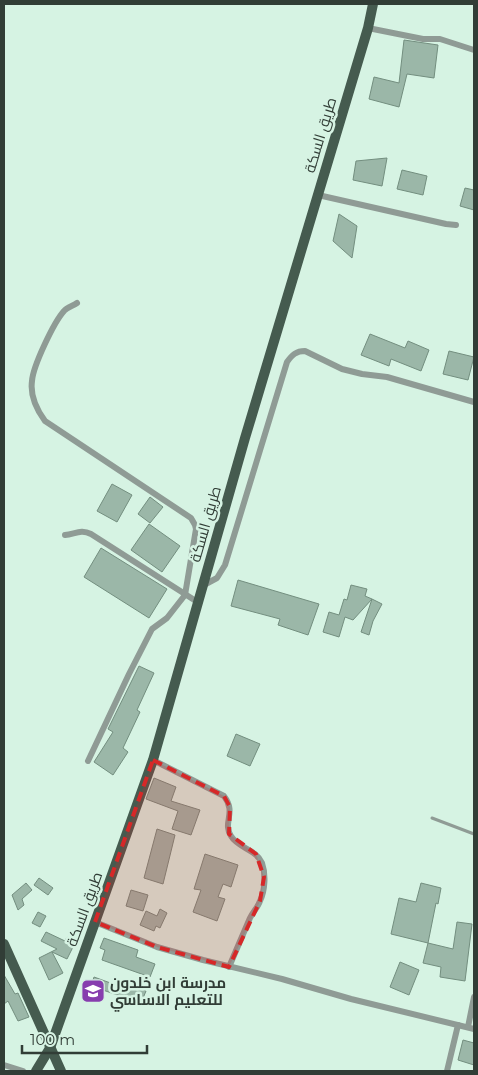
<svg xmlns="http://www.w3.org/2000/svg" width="478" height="1075" font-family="Montserrat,Cairo,sans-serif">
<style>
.building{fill:#9bb7a8;stroke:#738e7f}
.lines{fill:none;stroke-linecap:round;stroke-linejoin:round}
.lane{stroke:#8f9b95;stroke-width:3}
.street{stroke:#8f9b95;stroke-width:6}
.primary{stroke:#455b4f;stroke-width:10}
.marked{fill:#d62828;fill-opacity:0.2;stroke:#d62828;stroke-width:4;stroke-dasharray:10 6;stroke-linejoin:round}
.labels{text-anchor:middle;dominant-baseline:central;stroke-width:5;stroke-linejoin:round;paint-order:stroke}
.street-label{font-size:15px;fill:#313d36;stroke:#d6f3e3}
.poi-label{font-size:15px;font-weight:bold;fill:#313d36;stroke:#d6f3e3;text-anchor:start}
</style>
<rect width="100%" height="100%" fill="#d6f3e3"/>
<g class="building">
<path d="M404,40L438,45L434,78L407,74L399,107L369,99L374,77L399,83Z"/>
<path d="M387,158L382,186L353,180L356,161Z"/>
<path d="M402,170L427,176L423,195L397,189Z"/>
<path d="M465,188L474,190V210L460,206Z"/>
<path d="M339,214L357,226L352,258L333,241Z"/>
<path d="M370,334L405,348L408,341L429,350L421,371L391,359L389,366L361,355Z"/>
<path d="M449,351L474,357L468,380L443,374Z"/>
<path d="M112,484L132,495L117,522L97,511Z"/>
<path d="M150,497L163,507L150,523L138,514Z"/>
<path d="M149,524L180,546L162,572L131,550Z"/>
<path d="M101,548L167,589L149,618L84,577Z"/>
<path d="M238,580L319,604L308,635L278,625L280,619L231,606Z"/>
<path d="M351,585L367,589L365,596L372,599L353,620L345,617L339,637L323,632L329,612L339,615L344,599L347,600Z"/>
<path d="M372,599L382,604L373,621L369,635L361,632Z"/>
<path d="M139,666L154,673L137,710L140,712L123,748L128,752L113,775L94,762L113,732L108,729Z"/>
<path d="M236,734L260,744L250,766L227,756Z"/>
<path d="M154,778L176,787L171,801L200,810L191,835L172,829L178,811L146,799Z"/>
<path d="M157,829L175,835L163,884L144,878Z"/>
<path d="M205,854L238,865L231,887L223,884L218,897L225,899L217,921L193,912L201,890L194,889Z"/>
<path d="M39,878L53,888L48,895L34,885Z"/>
<path d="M26,883L32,890L22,899L24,905L18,910L12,895Z"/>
<path d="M421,883L441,888L438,904L436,903L428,943L391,934L399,898L416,902Z"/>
<path d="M131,890L148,895L143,911L126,906Z"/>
<path d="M160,909L167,913L160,928L156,926L154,931L140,925L146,911L157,916Z"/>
<path d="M38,912L46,916L40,927L32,923Z"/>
<path d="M457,922L472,924L465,981L440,977L441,967L423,963L428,943L453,949Z"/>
<path d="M46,932L65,941L67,937L76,941L67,959L52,952L63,973L49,980L39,958L57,949L41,941Z"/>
<path d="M104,938L138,950L136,957L155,964L150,977L102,960L105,950L100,948Z"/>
<path d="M400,962L419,970L409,995L390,987Z"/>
<path d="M4,975L15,994L18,993L29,1017L18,1021L8,1001L4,1004Z"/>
<path d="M94,977L127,989L128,985L146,991L141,1003L91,986Z"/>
<path d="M463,1040L474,1043V1065L458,1060Z"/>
</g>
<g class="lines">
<path class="lane" d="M432,818L474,834"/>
<g class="street">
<path d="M368,28L423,39H440L474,50"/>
<path d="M318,195L446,224L456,225"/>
<path d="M77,303C73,306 67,307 64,311C54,322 33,366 32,381C30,395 37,410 45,421L191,518L195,525L196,529L185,595L167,618L152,629L129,674L88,761"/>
<path d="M65,535C75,534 81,529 91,534L199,603"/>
<path d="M204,585L217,578L225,565L287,362C292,355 296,351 305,351L342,369L362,374L387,377L474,402"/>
<path d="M153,760L224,796C237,813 222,822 231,836C238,848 256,849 262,863C266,874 265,891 260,901C258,907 253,912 250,918C243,934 236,951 229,967"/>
<path d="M95,922L157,947L203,960L282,979L351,999L474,1029"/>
<path d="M468,1027L474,997"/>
<path d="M4,1065L23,1071"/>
<path d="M447,1071L458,1025"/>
</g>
<g class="primary">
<path d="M4,944L61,1071"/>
<path d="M36,1071L50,1048L153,760L245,438L368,28L373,4"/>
</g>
</g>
<path class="marked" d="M153,760L224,796L230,807L229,834L256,854L264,877L260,901L229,967L157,947L95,922Z"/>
<defs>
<g id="school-square" transform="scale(1.25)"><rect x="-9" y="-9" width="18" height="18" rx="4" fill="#873dae" stroke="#d6f3e3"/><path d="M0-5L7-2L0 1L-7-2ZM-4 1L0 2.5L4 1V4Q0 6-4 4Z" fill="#fff"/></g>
</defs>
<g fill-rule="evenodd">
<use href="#school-square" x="93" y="991"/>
</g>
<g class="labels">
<g class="street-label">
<text transform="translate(320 135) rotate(-73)">طريق السكة</text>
<text transform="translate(205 524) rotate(-74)">طريق السكة</text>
<text transform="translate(84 909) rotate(-70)">طريق السكة</text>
</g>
<g class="poi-label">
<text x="110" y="982">مدرسة ابن خلدون<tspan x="110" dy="17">للتعليم الاساسي</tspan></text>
</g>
</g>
<rect width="478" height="1075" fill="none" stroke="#313d36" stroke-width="10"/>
<path d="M22 1045v8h125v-8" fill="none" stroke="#313d36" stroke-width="2.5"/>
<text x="30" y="1045" font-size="15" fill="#313d36" stroke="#d6f3e3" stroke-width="4" paint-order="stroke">100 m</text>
</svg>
